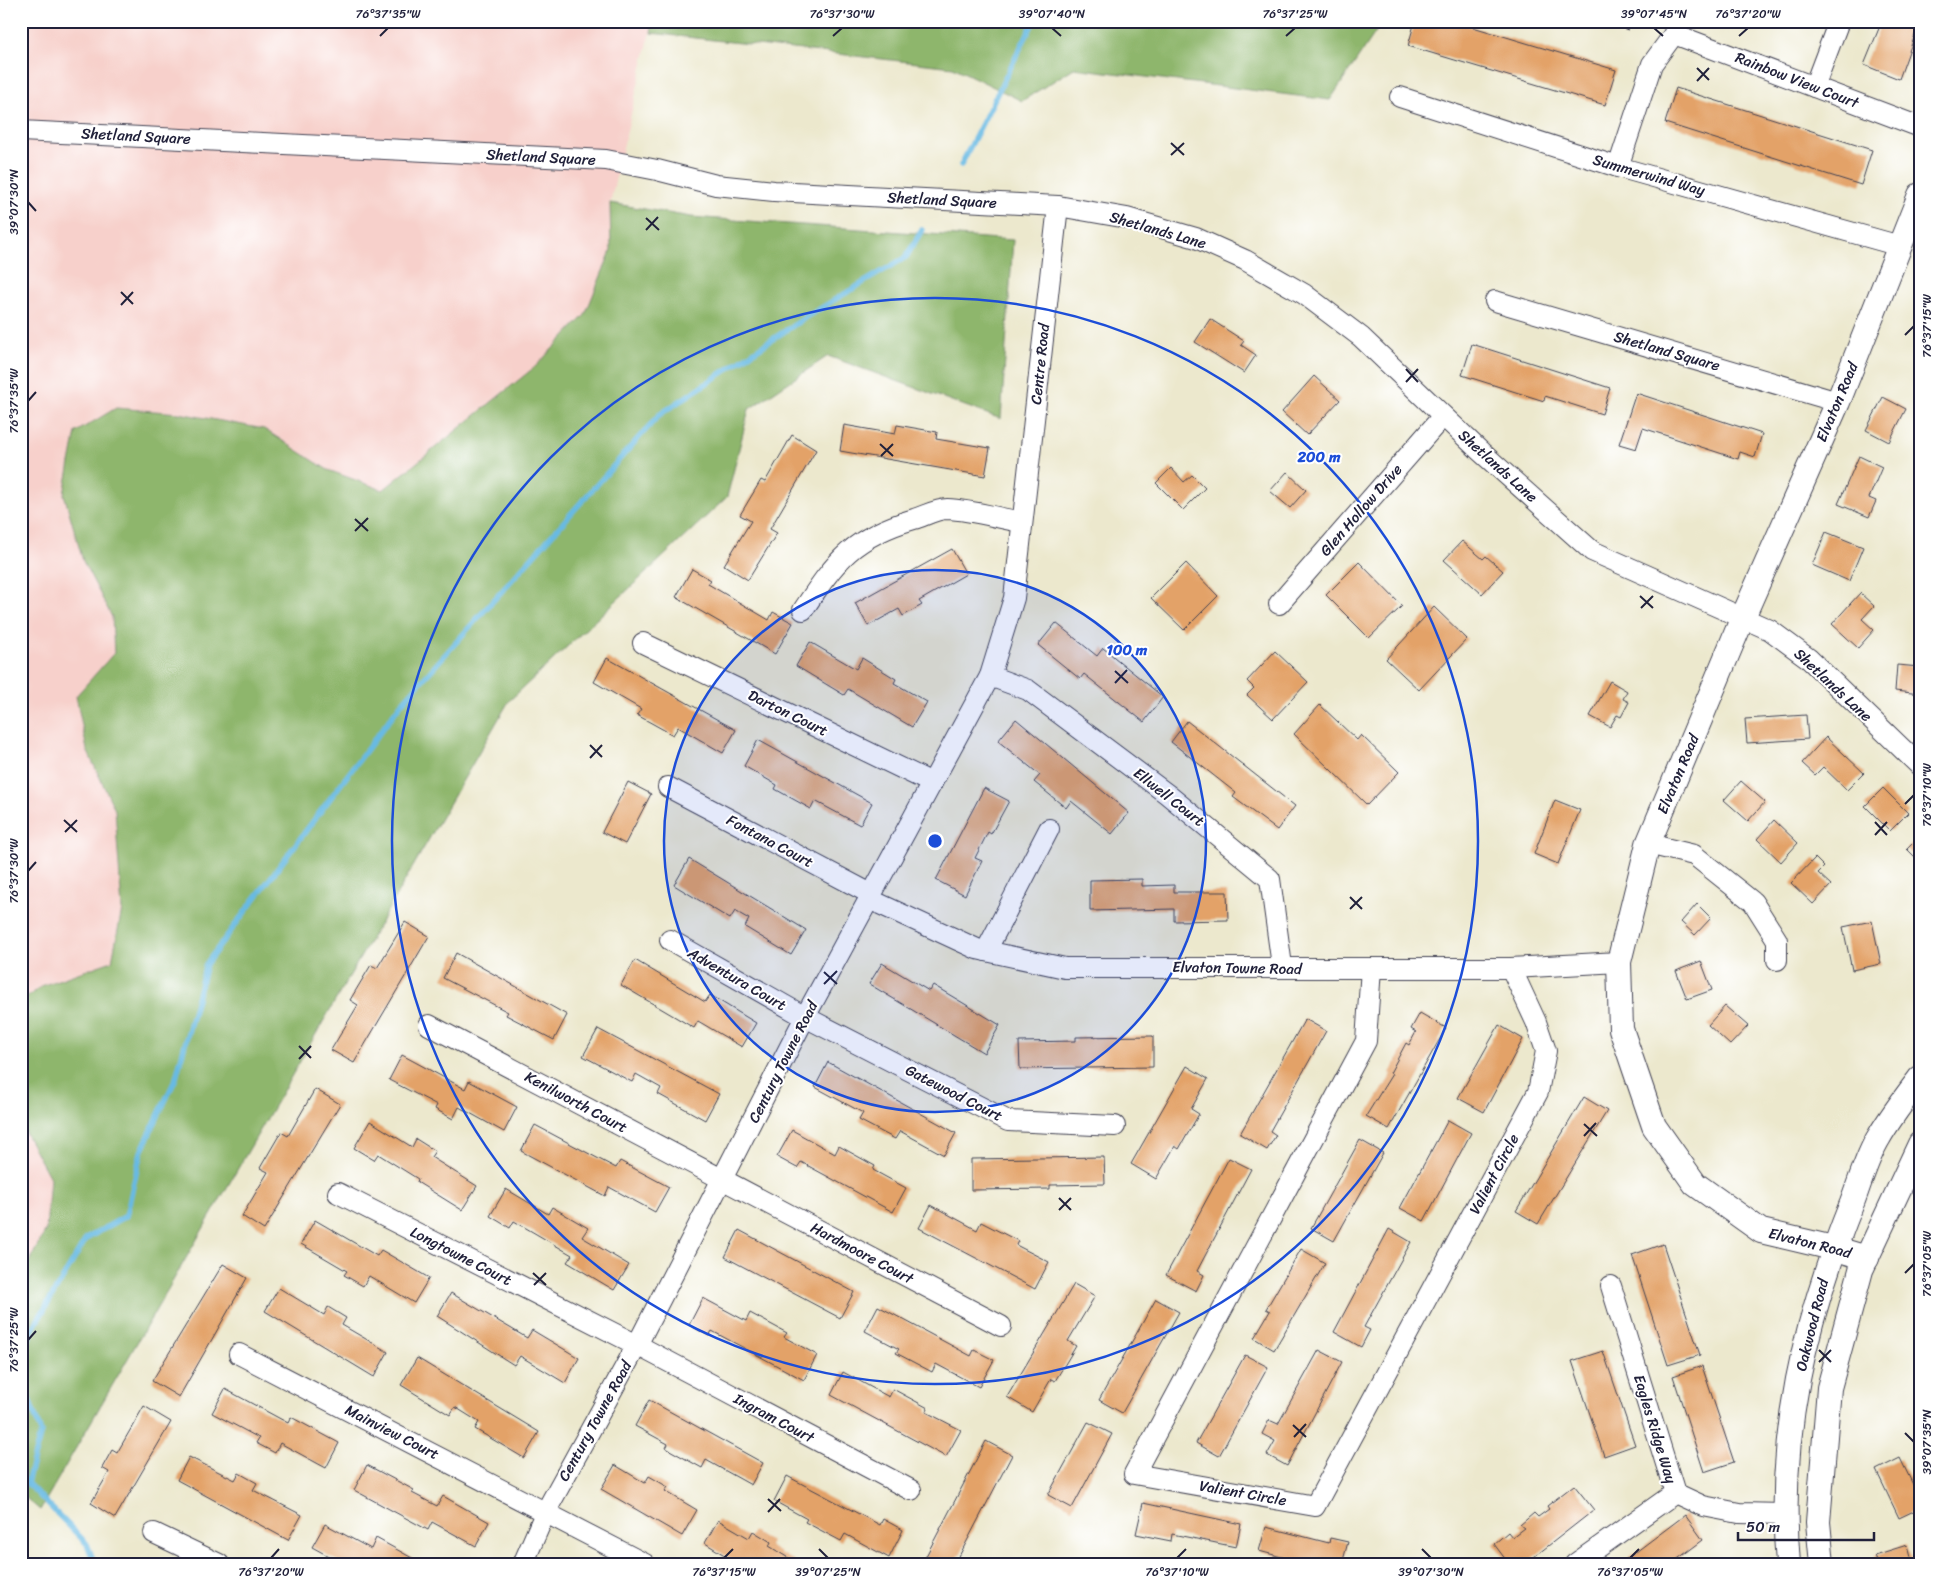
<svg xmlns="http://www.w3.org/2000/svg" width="1941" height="1585" font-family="Sriracha,sans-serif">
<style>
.built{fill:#f7d0cb}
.forest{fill:#8eb66c;stroke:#586c54}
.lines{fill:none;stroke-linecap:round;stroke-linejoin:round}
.stream{stroke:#68bae3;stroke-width:5.5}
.building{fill:#e3a268}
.minor-casing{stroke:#404051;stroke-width:22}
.tertiary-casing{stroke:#404051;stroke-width:26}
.minor{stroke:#fff;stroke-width:20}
.tertiary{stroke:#fff;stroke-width:24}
.ticks{fill:none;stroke:#22223b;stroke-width:2}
.ring{fill:none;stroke:#1d4ed8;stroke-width:2.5}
.labels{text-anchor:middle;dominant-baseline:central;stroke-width:4;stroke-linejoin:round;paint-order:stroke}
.street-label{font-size:15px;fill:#22223b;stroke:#fff}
.centre{fill:#1d4ed8;stroke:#fff;stroke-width:2.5}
.ring-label{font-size:15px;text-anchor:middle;font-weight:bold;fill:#1d4ed8;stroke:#fff;stroke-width:4;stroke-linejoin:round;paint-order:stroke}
.neatline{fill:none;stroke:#22223b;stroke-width:2}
.ticks-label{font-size:12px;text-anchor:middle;fill:#22223b}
</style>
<rect width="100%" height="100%" fill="#fff"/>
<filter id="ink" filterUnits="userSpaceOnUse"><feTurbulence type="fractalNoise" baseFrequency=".02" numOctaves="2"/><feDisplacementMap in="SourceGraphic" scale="10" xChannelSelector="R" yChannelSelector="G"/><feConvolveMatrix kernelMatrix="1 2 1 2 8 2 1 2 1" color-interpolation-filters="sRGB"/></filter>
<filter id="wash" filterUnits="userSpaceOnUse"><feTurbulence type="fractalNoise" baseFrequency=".0096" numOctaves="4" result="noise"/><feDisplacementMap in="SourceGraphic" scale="20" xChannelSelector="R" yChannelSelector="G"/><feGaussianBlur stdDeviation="1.12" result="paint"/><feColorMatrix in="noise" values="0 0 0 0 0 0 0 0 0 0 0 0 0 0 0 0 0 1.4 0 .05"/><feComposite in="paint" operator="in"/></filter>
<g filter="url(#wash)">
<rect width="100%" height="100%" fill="#ece8cd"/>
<g class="built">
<path d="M21,21H653L610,203L611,251L585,315L536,366L383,490L328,470L264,429L179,413L116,408L83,561L112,617L114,653L76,696L87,750L115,810L122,909L112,961L44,985L21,1001Z"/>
<path d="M21,1125L50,1178L46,1230L21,1277Z"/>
</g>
<g class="forest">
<path d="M653,21H1383L1330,100L1074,68L1022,101L953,67L651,33Z"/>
<path d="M610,203L691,217L1013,240L1001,419L828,356L749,409L727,497L509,701L40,1510L21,1494V1277L46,1230L50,1178L21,1125V1001L44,985L112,961L122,909L115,810L87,750L76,696L114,653L112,617L83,561L64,494L76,432L116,408L179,413L264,429L328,470L383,490L536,366L585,315L611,251Z"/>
</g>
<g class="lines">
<g class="stream">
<path d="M961,165L1034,21"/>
<path d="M21,1355L35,1325L86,1239L126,1216L141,1152L176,1078L206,964L401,704L659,415L806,317L906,257L922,230"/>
<path d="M21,1378L41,1432L27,1483L87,1544L95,1564"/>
</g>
</g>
<g id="blocks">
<g class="building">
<path d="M1415,21H1453L1616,70L1605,105L1408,46Z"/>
<path d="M1601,21H1631L1628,30Z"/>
<path d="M1882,21H1920L1899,79L1864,65Z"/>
<path d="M1676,88L1872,150L1861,185L1665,123Z"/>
<path d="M1210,319L1244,341L1241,345L1256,355L1244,373L1195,342Z"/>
<path d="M1472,344L1610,388L1602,414L1545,396L1544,401L1462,375Z"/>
<path d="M1314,376L1340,400L1307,435L1282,412Z"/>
<path d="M1636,393L1762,434L1755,457L1740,452L1738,459L1643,428L1636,449L1619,444Z"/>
<path d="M1883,397L1906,409L1889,442L1866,430Z"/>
<path d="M844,425L895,434L897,425L937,432L936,439L990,448L985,476L840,451Z"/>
<path d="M792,435L816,450L770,529L777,533L748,580L724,565L751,521L740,515L761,480L765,482Z"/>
<path d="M1859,456L1882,467L1869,498L1876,501L1869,517L1838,504Z"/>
<path d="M1171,468L1184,482L1192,475L1205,488L1183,510L1156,483Z"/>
<path d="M1287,472L1306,490L1290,508L1270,491Z"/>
<path d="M1826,532L1863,547L1849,581L1812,565Z"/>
<path d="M1462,541L1483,559L1486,556L1503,571L1482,594L1444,560Z"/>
<path d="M952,549L966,574L919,601L922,605L903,616L899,609L868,626L855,603Z"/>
<path d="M1359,562L1402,606L1369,638L1326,595Z"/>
<path d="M1186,563L1218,596L1184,630L1151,598Z"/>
<path d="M692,569L711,580L708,584L769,620L773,612L793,623L775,654L676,597Z"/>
<path d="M1860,593L1874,606L1862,619L1874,630L1858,648L1832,624Z"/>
<path d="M1434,607L1467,639L1419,690L1386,659Z"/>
<path d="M1056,623L1097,656L1103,648L1163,697L1144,722L1084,674L1080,679L1038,645Z"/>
<path d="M810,642L856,669L862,658L896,679L894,683L927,702L912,727L848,689L844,695L796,666Z"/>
<path d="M1275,651L1308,682L1273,719L1247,695L1254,688L1247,681Z"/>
<path d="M607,658L736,730L723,753L678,727L673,735L637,715L641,709L594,682Z"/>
<path d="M1897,665L1920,667V694L1895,691Z"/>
<path d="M1610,681L1627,691L1623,699L1629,702L1621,717L1617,715L1610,727L1590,716Z"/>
<path d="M1320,705L1357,740L1361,735L1399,772L1367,805L1294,734Z"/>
<path d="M1806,715L1808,739L1747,743L1745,719Z"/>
<path d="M1016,719L1129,813L1112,834L1071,801L1066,808L1034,782L1040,775L998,741Z"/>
<path d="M1187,721L1295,806L1277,830L1233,797L1236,793L1171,742Z"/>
<path d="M1826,737L1864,773L1847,790L1823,767L1815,775L1802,763Z"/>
<path d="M758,740L872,803L860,825L815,801L811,809L775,789L777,785L744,766Z"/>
<path d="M1741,781L1765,802L1748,821L1724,800Z"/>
<path d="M628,782L651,794L625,844L602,832Z"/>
<path d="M984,788L1009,801L991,834L988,832L975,858L982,861L965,895L936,880Z"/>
<path d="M1883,788L1908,813L1890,831L1865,806Z"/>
<path d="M1555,800L1580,810L1558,864L1534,854Z"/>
<path d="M1774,820L1798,843L1781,862L1757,839Z"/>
<path d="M1920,836V862L1907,849Z"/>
<path d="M1815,858L1824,867L1818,873L1831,885L1813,904L1791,883Z"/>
<path d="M689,859L806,930L791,955L745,927L749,919L735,911L730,919L674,885Z"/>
<path d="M1142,879V886L1174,885V892H1227L1228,920L1174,921V909L1090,911V880Z"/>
<path d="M1697,904L1711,918L1695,935L1681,922Z"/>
<path d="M1872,921L1881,964L1852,970L1843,927Z"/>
<path d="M405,922L429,936L354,1063L331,1050L358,1005L350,1000L371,965L377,968Z"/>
<path d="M456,953L567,1015L554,1040L506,1015L508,1012L443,978Z"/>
<path d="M635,960L705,1002L710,995L756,1023L742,1047L698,1021L694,1028L621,985Z"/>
<path d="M1701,961L1712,990L1687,999L1676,971Z"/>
<path d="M882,963L929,991L933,985L1000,1025L984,1053L869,984Z"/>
<path d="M1725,1006L1748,1026L1730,1045L1708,1025Z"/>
<path d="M1420,1013L1446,1028L1389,1129L1366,1116L1392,1074L1390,1073L1406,1043L1409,1045L1416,1032L1411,1029Z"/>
<path d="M1305,1019L1326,1031L1270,1131L1276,1135L1267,1150L1240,1134Z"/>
<path d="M1499,1025L1523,1039L1484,1112L1458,1098Z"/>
<path d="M598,1029L719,1094L705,1120L658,1094L661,1088L636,1074L632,1082L583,1056Z"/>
<path d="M1153,1036V1067L1020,1069L1019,1042L1076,1041V1037Z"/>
<path d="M402,1055L465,1089L469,1081L517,1107L504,1132L459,1107L453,1119L435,1109L437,1105L389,1080Z"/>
<path d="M828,1062L956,1133L944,1155L900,1131L895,1139L859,1120L863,1113L815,1087Z"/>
<path d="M1187,1066L1208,1079L1191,1109L1199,1114L1179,1149L1175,1146L1156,1179L1131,1164Z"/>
<path d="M315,1089L340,1104L264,1230L242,1216L268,1172L260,1168L281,1132L288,1136Z"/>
<path d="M1584,1097L1607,1111L1538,1224L1516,1211Z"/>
<path d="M1448,1120L1471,1133L1424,1221L1400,1208Z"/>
<path d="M370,1121L412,1147L416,1139L435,1151L431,1157L477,1186L462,1210L417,1182L418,1179L378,1154L374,1160L354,1148Z"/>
<path d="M535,1125L616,1168L620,1161L669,1187L655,1212L609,1187L605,1196L521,1151Z"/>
<path d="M792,1130L835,1154L839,1146L875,1166L873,1170L906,1188L893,1212L801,1162L797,1168L777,1157Z"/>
<path d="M1360,1140L1383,1153L1334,1241L1311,1228Z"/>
<path d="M1104,1157L1105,1184L1050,1185V1189L971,1190V1159Z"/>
<path d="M1229,1158L1251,1169L1197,1271L1204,1275L1196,1291L1166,1275Z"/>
<path d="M506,1189L548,1214L552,1207L588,1228L582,1237L629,1265L614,1290L567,1262L572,1255L514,1221L510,1228L490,1216Z"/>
<path d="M931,1205L977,1230L981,1222L1018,1241L1016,1245L1049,1262L1035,1289L919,1228Z"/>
<path d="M315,1220L377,1256L381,1250L429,1278L414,1303L369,1276L363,1286L344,1275L347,1271L301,1244Z"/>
<path d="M1389,1229L1411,1242L1364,1327L1370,1330L1361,1347L1334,1332Z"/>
<path d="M739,1230L854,1292L840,1318L725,1257Z"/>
<path d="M1663,1244L1700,1355L1668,1365L1632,1255Z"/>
<path d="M1301,1249L1325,1263L1274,1350L1254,1338L1270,1311L1266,1309Z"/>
<path d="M223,1264L247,1278L179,1397L152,1381Z"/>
<path d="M1074,1284L1095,1296L1068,1341L1076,1346L1055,1381L1051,1379L1032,1412L1007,1397Z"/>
<path d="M279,1288L324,1315L328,1307L346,1318L342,1325L388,1352L374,1377L265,1311Z"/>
<path d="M451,1293L527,1338L532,1330L579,1358L565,1383L520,1356L514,1365L437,1316Z"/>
<path d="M703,1298L746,1321L750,1313L787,1333L784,1337L817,1355L804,1380L712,1331L709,1336L689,1325Z"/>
<path d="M1156,1299L1179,1312L1122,1413L1099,1400Z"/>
<path d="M878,1306L971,1356L974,1350L994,1360L979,1387L936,1364L932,1372L896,1353L899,1349L865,1331Z"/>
<path d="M1319,1350L1342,1362L1287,1466L1267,1455L1275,1441L1262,1434L1269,1420L1278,1424Z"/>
<path d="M1603,1351L1635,1445L1604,1456L1572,1361Z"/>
<path d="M1245,1355L1268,1367L1219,1456L1196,1443Z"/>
<path d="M417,1358L539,1432L524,1458L475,1429L479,1422L455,1407L450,1415L401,1385Z"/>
<path d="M1702,1366L1734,1462L1704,1472L1673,1376Z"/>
<path d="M843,1372L889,1397L893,1389L928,1408L926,1412L961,1430L946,1457L831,1395Z"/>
<path d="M225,1389L288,1423L291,1417L339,1443L326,1468L280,1443L275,1453L256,1443L259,1438L212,1413Z"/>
<path d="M649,1400L763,1463L751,1485L706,1460L702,1468L666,1448L668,1444L635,1426Z"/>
<path d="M144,1406L171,1422L115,1518L91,1503L109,1472L102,1468L112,1450L117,1453Z"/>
<path d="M1088,1422L1112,1434L1072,1508L1048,1495Z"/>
<path d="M986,1441L1012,1455L955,1564H936L925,1558Z"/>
<path d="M189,1457L235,1480L239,1473L257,1483L253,1490L302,1515L288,1540L177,1480Z"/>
<path d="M1900,1458L1920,1499V1508L1899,1518L1876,1470Z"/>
<path d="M367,1465L414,1490L412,1493L437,1506L443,1496L489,1522L476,1546L432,1522L428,1530L354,1490Z"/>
<path d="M615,1465L645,1483L649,1476L668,1487L665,1491L697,1510L682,1536L601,1489Z"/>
<path d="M787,1476L880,1525L883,1519L903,1530L889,1558L845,1534L841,1541L805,1522L807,1519L774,1501Z"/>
<path d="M1574,1485L1594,1510L1525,1564H1509L1494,1544L1508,1532L1512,1537L1524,1528L1520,1525L1534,1513L1538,1517L1549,1509L1547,1506Z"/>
<path d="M1143,1503L1241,1524L1236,1547L1172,1534L1171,1541L1136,1534Z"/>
<path d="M1685,1515L1703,1540L1671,1564H1620Z"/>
<path d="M718,1520L749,1538L753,1531L771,1542L769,1546L798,1564H739L705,1543Z"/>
<path d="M325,1524L371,1549L376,1538L423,1564H343L312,1547Z"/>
<path d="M1266,1527L1329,1543L1330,1538L1348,1542L1342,1564H1308L1259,1551Z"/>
<path d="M1907,1545L1912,1564H1878L1875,1555Z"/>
</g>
</g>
</g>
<g filter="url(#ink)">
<use href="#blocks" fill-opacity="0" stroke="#404051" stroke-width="1"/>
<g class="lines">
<g class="minor-casing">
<g id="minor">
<path d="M1674,34L1920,127"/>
<path d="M1814,87L1839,21"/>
<path d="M1400,97L1618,167L1900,246"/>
<path d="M21,131L606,160L657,170L716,185L774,191L1058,206L1127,218L1196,238L1245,260L1304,294L1361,337L1480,451L1592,551L1770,630L1808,658L1920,766"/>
<path d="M1618,167L1652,64L1674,34L1676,21"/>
<path d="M1495,301L1838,402"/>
<path d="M1279,604L1443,416"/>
<path d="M803,610C837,559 853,537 914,519C924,516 937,509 947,509C972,510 998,518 1022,522"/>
<path d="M643,643L932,783"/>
<path d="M990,676L1028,690L1167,794L1270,879L1282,966"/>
<path d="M668,787L871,894"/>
<path d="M1648,844L1694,855L1753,902L1777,940V960"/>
<path d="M869,899L977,949L1065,968H1511L1619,962"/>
<path d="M670,940L805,1017L1008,1121L1115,1126"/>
<path d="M986,951L1049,829"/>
<path d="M1371,968L1366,1041L1134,1474L1315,1506L1538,1092L1546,1051L1536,1022L1511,968"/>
<path d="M429,1025L1001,1326"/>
<path d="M338,1193L637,1345L911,1490"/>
<path d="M1611,1286L1675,1493L1703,1506L1739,1513L1784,1514"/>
<path d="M239,1354L645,1564"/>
<path d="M154,1533L219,1564"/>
<path d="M523,1564L546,1511L637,1345L805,1017L990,676L1014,598L1058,206"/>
<path d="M1575,1564L1675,1493"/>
</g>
</g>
<g class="tertiary-casing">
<g id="tertiary">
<path d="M1867,1258L1833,1248L1761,1231L1695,1184L1654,1126L1621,1029L1619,962L1648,844L1743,617L1838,402L1920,195"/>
<path d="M1788,1564C1777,1435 1804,1322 1852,1203C1860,1182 1867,1156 1879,1137C1891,1116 1906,1097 1920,1078"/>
<path d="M1822,1564L1818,1522L1829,1388L1861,1270L1920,1144"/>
</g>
</g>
<use href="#minor" class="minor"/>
<use href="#tertiary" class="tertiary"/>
</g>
</g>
<path class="ticks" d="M1052,28L1061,36M1654,28L1663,36M380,36L388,28M833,36L842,28M1286,36L1295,28M1739,36L1748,28M1697,68L1709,80M1697,81L1709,68M1171,143L1184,155M1171,155L1184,143M28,202L36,211M646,218L659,230M646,230L658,217M121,292L133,304M121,305L133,292M1905,335L1914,326M1406,369L1418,382M1406,382L1418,369M28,401L36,392M880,444L893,456M881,456L893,444M355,519L368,531M355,531L368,518M1640,596L1653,608M1641,608L1653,596M1115,671L1128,683M1115,683L1127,670M590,745L602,757M590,758L602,745M1905,804L1914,795M64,820L77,832M1875,822L1887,835M65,832L77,820M1875,835L1887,822M28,871L36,862M1350,897L1362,909M1350,909L1362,897M824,972L837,984M824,984L837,971M299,1046L311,1058M299,1059L311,1046M1584,1124L1597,1136M1584,1136L1596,1123M1059,1198L1071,1210M1059,1210L1071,1198M533,1273L546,1285M1905,1273L1914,1264M534,1285L546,1273M28,1340L36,1331M1819,1350L1831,1362M1819,1362L1831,1350M1293,1425L1306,1437M1905,1433L1914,1442M1294,1437L1306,1424M768,1499L781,1511M768,1512L780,1499M819,1549L828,1558M1422,1549L1431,1558M271,1558L279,1549M724,1558L733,1549M1177,1558L1186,1549M1630,1558L1639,1549"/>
<circle cx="935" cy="841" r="271" fill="#1d4ed8" fill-opacity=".12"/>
<g class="ring">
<circle cx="935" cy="841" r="271"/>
<circle cx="935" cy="841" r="543"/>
</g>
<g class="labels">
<g class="street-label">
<text transform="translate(1797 80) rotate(21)">Rainbow View Court</text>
<text transform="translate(136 136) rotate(3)">Shetland Square</text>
<text transform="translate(541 157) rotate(3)">Shetland Square</text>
<text transform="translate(1649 175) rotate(16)">Summerwind Way</text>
<text transform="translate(942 200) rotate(3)">Shetland Square</text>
<text transform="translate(1158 230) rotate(16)">Shetlands Lane</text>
<text transform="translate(1667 351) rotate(16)">Shetland Square</text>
<text transform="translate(1040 364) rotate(-84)">Centre Road</text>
<text transform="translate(1837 402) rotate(-67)">Elvaton Road</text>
<text transform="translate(1498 466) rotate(42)">Shetlands Lane</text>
<text transform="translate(1361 510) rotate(-49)">Glen Hollow Drive</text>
<text transform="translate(1833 685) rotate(43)">Shetlands Lane</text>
<text transform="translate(788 713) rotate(26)">Darton Court</text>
<text transform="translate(1678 774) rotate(-67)">Elvaton Road</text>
<text transform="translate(1169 797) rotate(38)">Ellwell Court</text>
<text transform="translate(770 841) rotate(28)">Fontana Court</text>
<text transform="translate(1237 968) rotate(1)">Elvaton Towne Road</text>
<text transform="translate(737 979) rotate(30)">Adventura Court</text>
<text transform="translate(783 1062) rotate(-63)">Century Towne Road</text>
<text transform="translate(954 1093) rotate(27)">Gatewood Court</text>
<text transform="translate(576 1102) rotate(28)">Kenilworth Court</text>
<text transform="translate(1494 1174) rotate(-62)">Valient Circle</text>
<text transform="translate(1810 1243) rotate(14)">Elvaton Road</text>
<text transform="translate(862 1253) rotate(28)">Hardmoore Court</text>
<text transform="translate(461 1256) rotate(27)">Longtowne Court</text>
<text transform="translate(1812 1325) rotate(-76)">Oakwood Road</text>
<text transform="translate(774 1418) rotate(28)">Ingram Court</text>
<text transform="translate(595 1421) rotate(-61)">Century Towne Road</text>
<text transform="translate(1655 1429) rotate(73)">Eagles Ridge Way</text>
<text transform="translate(392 1432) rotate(27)">Mainview Court</text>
<text transform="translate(1243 1493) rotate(10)">Valient Circle</text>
</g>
</g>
<circle cx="935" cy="841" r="8" class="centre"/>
<g class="ring-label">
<text x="1319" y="462">200 m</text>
<text x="1127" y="655">100 m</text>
</g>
<rect width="1941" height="1585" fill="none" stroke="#fff" stroke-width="55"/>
<path d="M1738 1532v8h136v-8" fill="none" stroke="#22223b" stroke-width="2.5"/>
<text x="1746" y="1532" font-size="15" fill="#22223b" stroke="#ffffff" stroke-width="4" paint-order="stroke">50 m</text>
<rect x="28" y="28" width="1886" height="1530" class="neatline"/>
<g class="ticks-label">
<text x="388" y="18">76°37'35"W</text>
<text x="842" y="18">76°37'30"W</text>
<text x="1052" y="18">39°07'40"N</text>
<text x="1295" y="18">76°37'25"W</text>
<text x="1654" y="18">39°07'45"N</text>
<text x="1748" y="18">76°37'20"W</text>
<text transform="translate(14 202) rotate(-90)" y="4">39°07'30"N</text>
<text transform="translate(1927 326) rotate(-90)" y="4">76°37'15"W</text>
<text transform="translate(14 401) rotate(-90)" y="4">76°37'35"W</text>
<text transform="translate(1927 795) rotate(-90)" y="4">76°37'10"W</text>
<text transform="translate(14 871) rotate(-90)" y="4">76°37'30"W</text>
<text transform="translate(1927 1264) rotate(-90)" y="4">76°37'05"W</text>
<text transform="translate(14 1340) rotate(-90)" y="4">76°37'25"W</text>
<text transform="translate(1927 1442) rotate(-90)" y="4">39°07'35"N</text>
<text x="271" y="1576">76°37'20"W</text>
<text x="724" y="1576">76°37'15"W</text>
<text x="828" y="1576">39°07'25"N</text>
<text x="1177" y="1576">76°37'10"W</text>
<text x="1431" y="1576">39°07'30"N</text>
<text x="1630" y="1576">76°37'05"W</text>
</g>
</svg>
